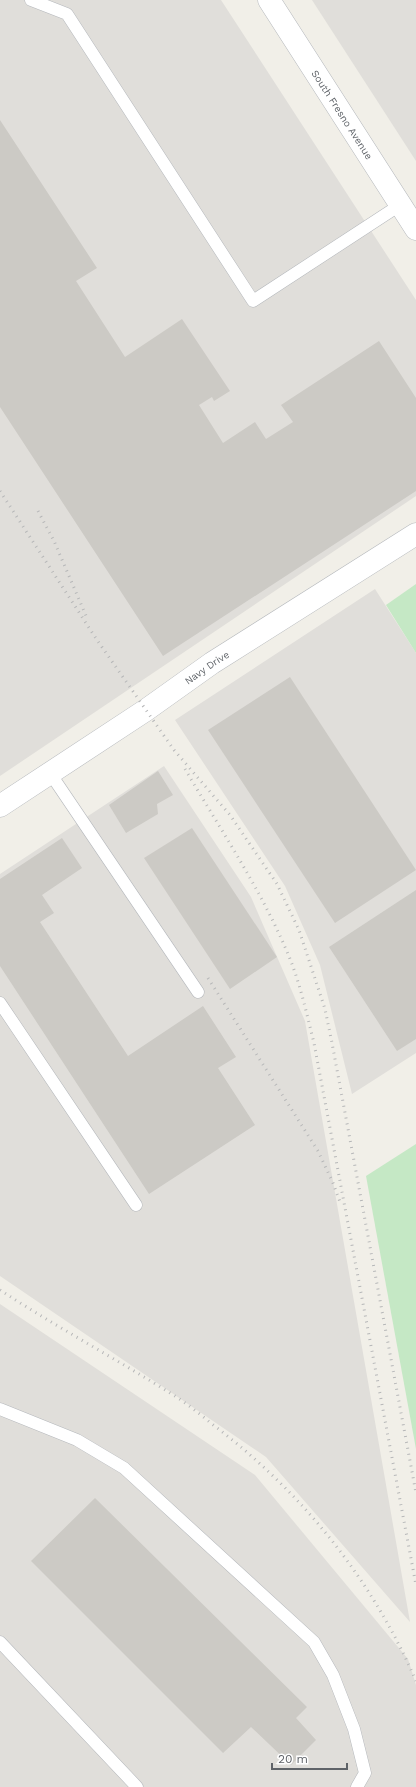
<svg xmlns="http://www.w3.org/2000/svg" width="416" height="1787" font-family="'Work Sans',sans-serif">
<style>
.industrial{fill:#e0deda}
.green{fill:#c5e8c5}
.building{fill:#cccac5}
.lines{fill:none;stroke-linecap:round;stroke-linejoin:round}
.service-casing{stroke:#b5b8bc;stroke-width:13}
.tertiary-casing{stroke:#b5b8bc;stroke-width:23}
.service{stroke:#fff;stroke-width:12}
.tertiary{stroke:#fff;stroke-width:22}
.rail{stroke:#b6b7b8;stroke-width:3;stroke-dasharray:1 5;stroke-linecap:butt}
.labels{text-anchor:middle;dominant-baseline:central;stroke-width:3;stroke-linejoin:round;paint-order:stroke}
.street-label{font-size:10px;fill:#5f6368;stroke:#fff}
</style>
<rect width="100%" height="100%" fill="#f1efe8"/>
<g class="industrial">
<path d="M0,0H221L416,300V496L0,776Z"/>
<path d="M312,0H416V161Z"/>
<path d="M375,589L416,653V1053L352,1094L320,965L285,886L175,720Z"/>
<path d="M164,766L251,897L305,1021L410,1622L266,1457L0,1276V874Z"/>
<path d="M0,1304L255,1475L408,1659L416,1685V1787H0Z"/>
</g>
<g class="green">
<path d="M416,584V653L386,605Z"/>
<path d="M416,1144V1449L366,1176Z"/>
</g>
<g class="building">
<path d="M0,120L97,268L76,281L125,357L182,319L230,391L214,401L212,397L199,405L223,443L255,422L266,439L293,422L281,405L379,341L416,398V491L163,656L0,407Z"/>
<path d="M290,677L416,870L335,923L208,730Z"/>
<path d="M158,771L173,795L157,804L158,814L126,833L109,805Z"/>
<path d="M192,828L277,957L230,989L144,858Z"/>
<path d="M62,838L82,868L42,895L54,913L40,922L128,1056L203,1006L236,1057L218,1068L255,1125L149,1194L0,966V879Z"/>
<path d="M416,890V1039L397,1051L329,947Z"/>
<path d="M95,1498L307,1707L296,1718L316,1740L291,1765L251,1727L223,1753L31,1561Z"/>
</g>
<g class="lines">
<g class="service-casing">
<g id="service">
<path d="M31,0L67,14L253,301L400,205"/>
<path d="M50,773L198,992"/>
<path d="M0,1003L136,1205"/>
<path d="M0,1409L77,1440L124,1468L314,1642L333,1675L354,1729L365,1773L357,1787"/>
<path d="M0,1642L137,1787"/>
</g>
</g>
<g class="tertiary-casing">
<g id="tertiary">
<path id="s1" d="M269,0L416,229"/>
<path id="s2" d="M0,806L146,710L212,663L416,534"/>
</g>
</g>
<use href="#service" class="service"/>
<use href="#tertiary" class="tertiary"/>
<g class="rail">
<path d="M0,491L97,640L174,750L230,815L277,884L299,930L325,1009L332,1043L416,1493"/>
<path d="M38,511L54,541L87,618"/>
<path d="M185,769C219,827 258,885 285,947C299,978 306,1011 314,1043L416,1585"/>
<path d="M208,978L318,1151L333,1183L340,1202"/>
<path d="M0,1290C58,1328 120,1361 178,1398C190,1406 201,1415 212,1424C301,1491 372,1579 416,1681"/>
</g>
</g>
<g class="labels">
<g class="street-label">
<text stroke="none"><textPath href="#s1" startOffset="136">South Fresno Avenue</textPath></text>
<text stroke="none"><textPath href="#s2" startOffset="249">Navy Drive</textPath></text>
</g>
</g>
<path d="M272 1763v6h75v-6" fill="none" stroke="#5f6368" stroke-width="2"/>
<text x="278" y="1763" font-size="12" fill="#5f6368" stroke="#ffffff" stroke-width="3" paint-order="stroke">20 m</text>
</svg>
